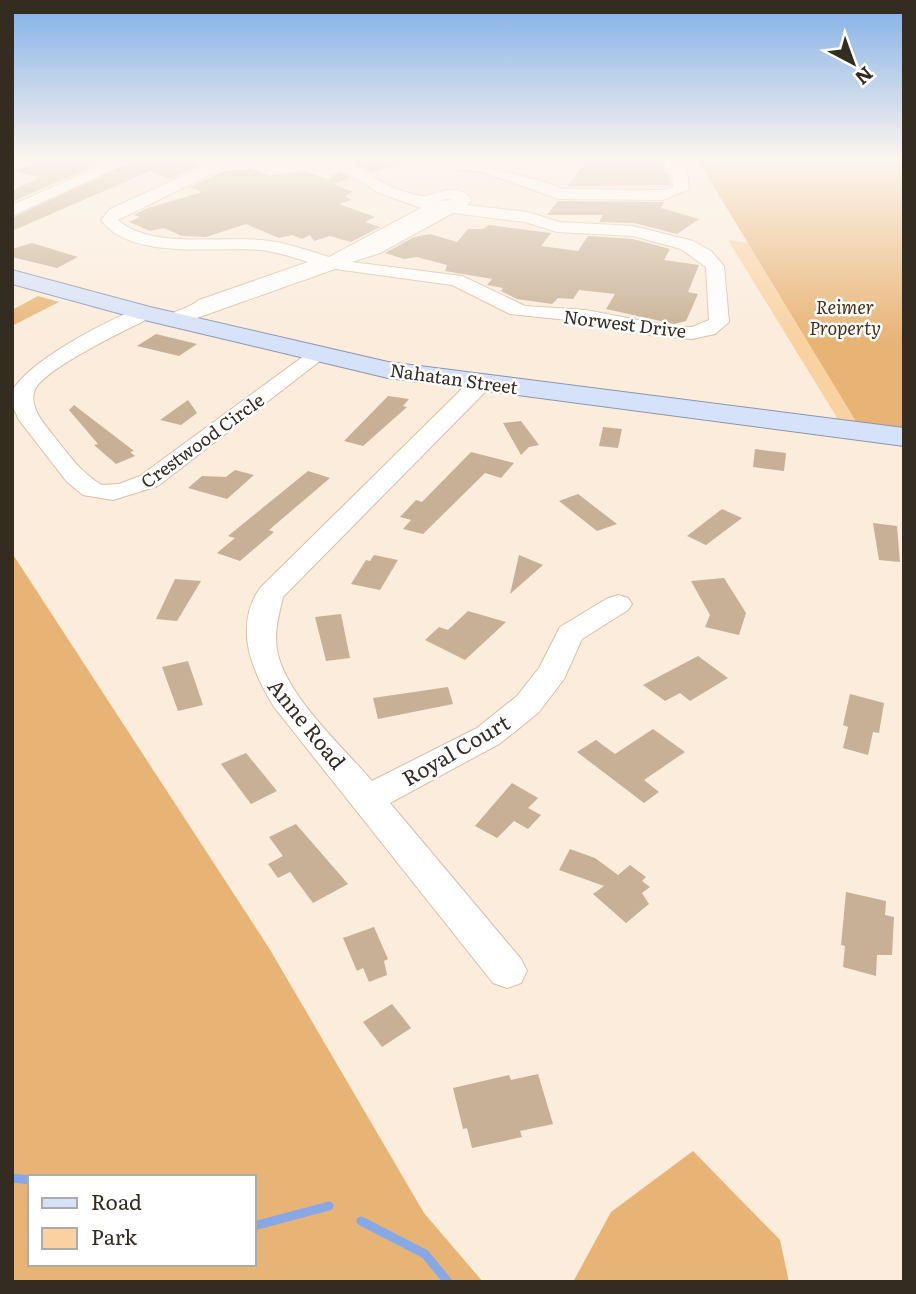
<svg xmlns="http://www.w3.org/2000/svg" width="916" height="1294" font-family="Literata,serif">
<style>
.green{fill:#fad1a1}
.forest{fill:#e8b476;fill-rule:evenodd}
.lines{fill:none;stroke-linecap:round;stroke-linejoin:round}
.stream{stroke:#86a8e6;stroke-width:9}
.building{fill:#c7b095}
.minor-casing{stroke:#d8c0a5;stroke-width:2}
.major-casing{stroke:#8b96ab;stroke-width:2}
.minor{fill:#fff;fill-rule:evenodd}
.major{fill:#d6e2f9;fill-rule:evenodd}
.labels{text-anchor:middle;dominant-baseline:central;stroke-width:5;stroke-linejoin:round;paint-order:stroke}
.far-park-label{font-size:18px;font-style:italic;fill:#463015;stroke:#fff}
.far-street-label{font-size:18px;fill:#352c21;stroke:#fff}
.street-label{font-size:21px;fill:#352c21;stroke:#fff}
</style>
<rect width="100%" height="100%" fill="#fbecdc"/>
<path class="green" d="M728,240L777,247L904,427L839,421Z"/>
<g class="forest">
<path d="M697,159H904V430L857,423Z"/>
<path d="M38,296L59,302L12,326V310Z"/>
<path d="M12,553L269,948L424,1213L483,1282H12ZM30,1177H254V1264H30Z"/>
<path d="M693,1151L780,1240L789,1282H573L611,1212Z"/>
</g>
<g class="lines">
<g class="stream">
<path d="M12,1178L30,1180"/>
<path d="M361,1221L425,1254L448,1282"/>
<path d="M254,1226L329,1206"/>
</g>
</g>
<g class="building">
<path d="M41,159H109L12,202V191L40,177L13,171Z"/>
<path d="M138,159H213L170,179L150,171L12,231V218Z"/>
<path d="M355,159H399L400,164L371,172L352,162Z"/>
<path d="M588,159H668L663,172L669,173L670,185L568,186Z"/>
<path d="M251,168L269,176L302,171L329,179L340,171L350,178L333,184L354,192L345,196L352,200L339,204L375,217L365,222L380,227L351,242L330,236L314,241L310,235L302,239L292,235L279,238L246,224L206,237L182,236L164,228L150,231L129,222L140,217L134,215L145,209L202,192L190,187L224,171Z"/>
<path d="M558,201L664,202L661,208L699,219L677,234L634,223L599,222L603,215H547Z"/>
<path d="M489,225L551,233L541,246L578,251L588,236L633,239L670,249L664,260L699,265L688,292L698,294L686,321L674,324L606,309L615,294L579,290L573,299L558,298L552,304L517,299L501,291L503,288L487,285L492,279L445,271L447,265L417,257L404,259L385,253L414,237L430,234L457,242L468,229H483Z"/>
<path d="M32,243L78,257L57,268L12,257V249Z"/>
<path d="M156,334L197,344L179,356L137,346Z"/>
<path d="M388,396L409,399L403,406L407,407L363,446L344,441Z"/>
<path d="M188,400L197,413L181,425L160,420Z"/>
<path d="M74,405L134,451L130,452L135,456L116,464L94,445L98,444L69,410Z"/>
<path d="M521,421L539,445L529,447L521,455L503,423Z"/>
<path d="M603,427L622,429L618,448L599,446Z"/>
<path d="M755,449L786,453L784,471L753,467Z"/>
<path d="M471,452L514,463L501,478L485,473L423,534L403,529L411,520L400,517L416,500L422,502Z"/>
<path d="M235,470L254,475L227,499L188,488L202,476L226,477Z"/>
<path d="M308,471L330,478L269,530L274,532L240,561L217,553L235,538L228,536Z"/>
<path d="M578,494L617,524L597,531L559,501Z"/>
<path d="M722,509L742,518L706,545L687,536Z"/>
<path d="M873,523L897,526L900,562L879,560Z"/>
<path d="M374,555L398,560L380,590L351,584L366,560L370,561Z"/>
<path d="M519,555L543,565L510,594Z"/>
<path d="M724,578L746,613L739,635L705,627L710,615L691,581Z"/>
<path d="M175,579L201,581L177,621L156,619Z"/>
<path d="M468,611L506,622L465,660L425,640L439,627L448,630Z"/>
<path d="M341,614L350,658L326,661L315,617Z"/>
<path d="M698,656L728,678L690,701L680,693L665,701L643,685Z"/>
<path d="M188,661L203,705L178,711L162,667Z"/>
<path d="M448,687L453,704L378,719L373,698Z"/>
<path d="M850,694L884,703L879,733L873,732L868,755L843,748L848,727L843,725Z"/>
<path d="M653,729L685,752L644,780L659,792L644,803L577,752L596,740L615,754Z"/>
<path d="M246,753L277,791L251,804L221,764Z"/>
<path d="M512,783L538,798L528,808L541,815L528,829L514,821L497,838L475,826Z"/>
<path d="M296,824L348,884L313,903L290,872L278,878L268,864L283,856L269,837Z"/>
<path d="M570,849L595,858L618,875L630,865L646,877L642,881L650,887L642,893L649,904L626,923L593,894L604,886L559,870Z"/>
<path d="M846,892L886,901L885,915L894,917L892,955H877L876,976L843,967L845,946L841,945Z"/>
<path d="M374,927L388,959L384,961L387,975L369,982L363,968L357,971L343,938Z"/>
<path d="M392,1004L411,1028L382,1047L363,1022Z"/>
<path d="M538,1074L553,1124L520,1131L522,1137L472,1148L467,1128L463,1129L453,1088L509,1075L511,1080Z"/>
</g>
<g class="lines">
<g class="minor-casing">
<g id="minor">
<path d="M116,159H136L12,216V205Z"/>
<path d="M220,159H293L286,163L223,168L118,220C150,249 220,236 261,240C284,242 307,250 329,257L421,208L377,192L326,159C350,159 365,172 385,184C395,189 406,192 416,195C433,201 453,177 472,200L467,205L528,212L559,222L633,226L693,241L711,251L724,266L729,322L715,334L692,339L655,336L586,322L510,314L452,285L335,269L180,324H166L163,320C172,310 189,309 199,300L308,262C292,257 277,252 261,250C215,246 131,261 101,220L110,209ZM447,199L452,200L438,201ZM453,213L525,222L557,232L633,236L681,249L706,267L709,320L692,327H674L586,310L525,306L462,276L352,262L380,253Z"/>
<path d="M457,159L481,163L484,159H498L495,169L545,182L562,189L662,190L673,187L671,159H685L689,189L663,200L559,199L482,172L455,169L453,166Z"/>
<path d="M145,307L155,313L152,317C130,328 40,370 34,392C30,408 44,424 53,435C67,453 82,474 102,485L119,484L140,476L312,350H326L329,354L158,486L113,500L83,495L67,482L19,420L12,405V392C25,363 114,315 145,307Z"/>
<path d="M481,377L489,378L492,383L489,388L283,597C279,614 274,632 277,650C285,695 343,747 372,781L477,728L517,696L539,668L560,627L608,598L618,595L628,598L632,604L628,610L582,639L564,679L539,712L517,730L499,744L390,803L521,959L527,971L521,983L507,988L493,983L274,707C252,671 233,627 260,588L473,378Z"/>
</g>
</g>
<g class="major-casing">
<path id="major" d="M12,270L150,307L388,362L904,428V446L388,378L136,318L12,284Z"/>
</g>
<use href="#minor" class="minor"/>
<use href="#major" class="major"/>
</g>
<linearGradient id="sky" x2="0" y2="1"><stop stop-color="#81afe7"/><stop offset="0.47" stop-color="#fdf6ef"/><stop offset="1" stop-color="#fdf6ef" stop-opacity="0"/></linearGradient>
<rect width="916" height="340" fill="url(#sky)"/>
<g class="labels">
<g class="far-park-label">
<text x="845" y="306">Reimer<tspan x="845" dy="21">Property</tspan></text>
</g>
<g class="far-street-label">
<text transform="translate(625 323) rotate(7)">Norwest Drive</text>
<text transform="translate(454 378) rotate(8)">Nahatan Street</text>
<text transform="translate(202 440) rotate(-36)">Crestwood Circle</text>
</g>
<g class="street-label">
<text transform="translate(308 723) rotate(51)">Anne Road</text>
<text transform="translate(455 749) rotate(-30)">Royal Court</text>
</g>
</g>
<rect width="916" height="1294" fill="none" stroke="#352c21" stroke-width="28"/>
<rect x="28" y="1175" width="228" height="91" fill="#ffffff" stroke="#aeaba6" stroke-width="2"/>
<rect x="42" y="1198" width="35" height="10" fill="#d6e2f9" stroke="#aeaba6" stroke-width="2"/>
<text x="91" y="1210" font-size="21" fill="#352c21">Road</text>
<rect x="42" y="1228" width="35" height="21" fill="#fad1a1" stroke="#aeaba6" stroke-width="2"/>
<text x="91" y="1245" font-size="21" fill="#352c21">Park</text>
<g transform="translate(853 63) rotate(139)" stroke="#ffffff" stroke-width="5" paint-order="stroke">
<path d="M0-5L12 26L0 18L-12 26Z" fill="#352c21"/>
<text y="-10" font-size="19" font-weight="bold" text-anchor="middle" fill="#352c21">N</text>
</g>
</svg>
